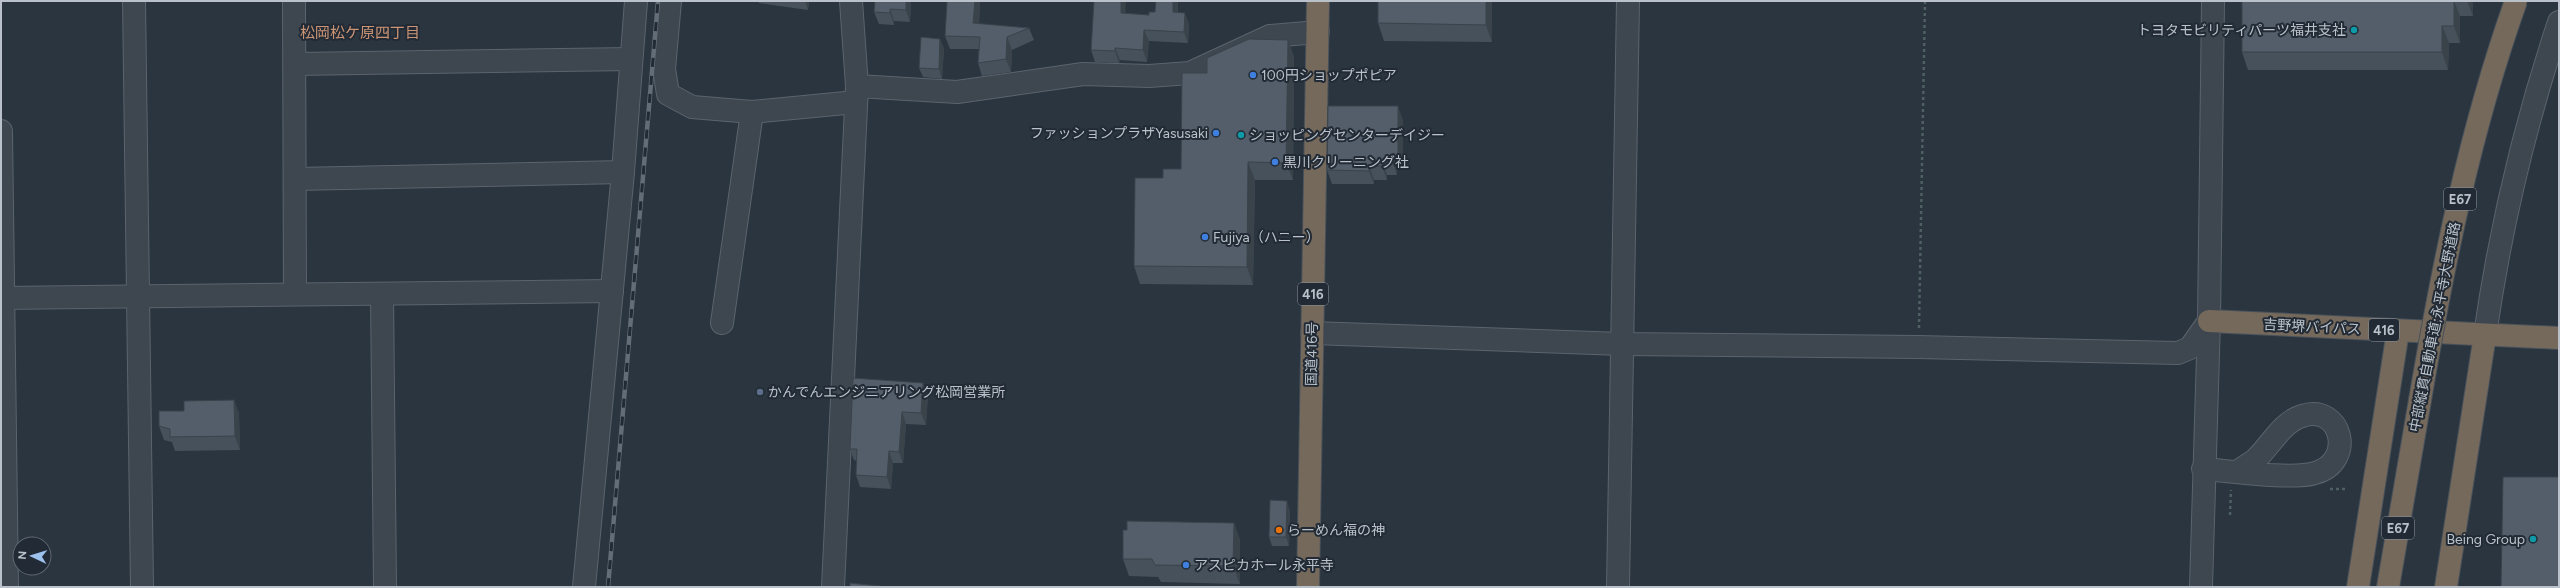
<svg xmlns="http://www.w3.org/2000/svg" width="2560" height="588" font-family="Figtree,'Noto Sans JP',sans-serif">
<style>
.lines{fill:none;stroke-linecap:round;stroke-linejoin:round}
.minor-casing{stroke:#5b646d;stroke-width:24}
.highway-casing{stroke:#48515a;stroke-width:24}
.path{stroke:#4e6062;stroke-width:2.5;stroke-dasharray:3 3;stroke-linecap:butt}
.minor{stroke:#3e4650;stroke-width:22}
.highway{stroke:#75695c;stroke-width:22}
.rail-casing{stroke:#626d78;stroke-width:4.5}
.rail{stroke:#222b35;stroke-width:3;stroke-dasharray:9;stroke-linecap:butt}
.highway-bridge-casing{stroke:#48515a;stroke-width:24;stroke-linecap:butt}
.highway-bridge{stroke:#75695c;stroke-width:22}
.wall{fill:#47515b}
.shaded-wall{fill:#3a424a}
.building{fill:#535e6a;stroke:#3a424a}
.culture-dot{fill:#0f9aa8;stroke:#222b35;stroke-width:1.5}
.shop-dot{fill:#3f7fe0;stroke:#222b35;stroke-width:1.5}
.service-dot{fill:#5c6f8a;stroke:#222b35;stroke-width:1.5}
.food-dot{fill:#e8710a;stroke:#222b35;stroke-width:1.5}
.labels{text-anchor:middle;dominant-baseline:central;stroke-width:4;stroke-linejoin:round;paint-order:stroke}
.shield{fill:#222b35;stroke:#8c949d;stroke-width:1}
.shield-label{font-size:13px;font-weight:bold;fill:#bac1ca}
.poi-label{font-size:14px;fill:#bac1ca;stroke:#222b35;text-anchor:start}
.street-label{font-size:14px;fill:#bac1ca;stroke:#222b35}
.neighbourhood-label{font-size:15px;fill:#cb9474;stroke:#222b35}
</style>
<rect width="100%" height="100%" fill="#2a3540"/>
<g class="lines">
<g class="minor-casing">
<g id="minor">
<path d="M134,1L142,587"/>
<path d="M294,1L295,294"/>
<path d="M670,1L664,69L668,94L692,107L752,112L856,102"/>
<path d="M295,64L631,59"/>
<path d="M857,86L957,92L1083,74L1149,76L1190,73L1270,36L1318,32"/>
<path d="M1,131L7,587"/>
<path d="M296,179L623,172"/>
<path d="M382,294L385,587"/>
<path d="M1,298L612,291"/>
<path d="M722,323L752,112"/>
<path d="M1312,333L1622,344L1918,347L2178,353L2190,348L2209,321"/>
<path d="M2485,335C2500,229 2525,124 2559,22"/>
<path d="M2203,469C2230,471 2293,480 2315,473C2356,462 2342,403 2302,416C2282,422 2271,445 2256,459C2251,463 2244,467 2239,471"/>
<path d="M584,587L623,172L636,1"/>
<path d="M833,587L857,86L851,1"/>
<path d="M1618,587L1628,1"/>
<path d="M2201,587L2209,321L2213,1"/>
</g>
</g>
<g class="highway-casing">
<g id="highway">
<path d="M2209,321L2559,338"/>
<path d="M1308,587L1318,1"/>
<path d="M2358,587L2398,331"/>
<path d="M2388,587L2420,400"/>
<path d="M2446,587L2485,335"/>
</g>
</g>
<g class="path">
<path d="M1919,328L1925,1"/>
<path d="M2330,489H2348"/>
<path d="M2230,515L2231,490"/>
</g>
<use href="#minor" class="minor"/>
<use href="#highway" class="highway"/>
<g class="rail-casing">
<path id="rail" d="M608,587L658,1"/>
</g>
<use href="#rail" class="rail"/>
<g class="highway-bridge-casing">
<path id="highway-bridge" d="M2420,400C2443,265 2470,130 2516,1"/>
</g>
<use href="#highway-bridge" class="highway-bridge"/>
</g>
<g class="wall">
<path d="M758,1H809L808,10L759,3Z"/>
<path d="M874,1H910L911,4L910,22L894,21V25L879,24L874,12L875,4Z"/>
<path d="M980,1L979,24L1029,28L1034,40L1012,50L1011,72L982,76L978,63L979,49H950L945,36Z"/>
<path d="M1178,1V12L1189,24L1188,43L1149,41L1147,62L1120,60L1119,63L1095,62L1091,50L1125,13L1149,15Z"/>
<path d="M1492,1V42L1384,41L1378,23Z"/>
<path d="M2242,1H2473V16H2460V43H2449L2448,70H2248L2242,52Z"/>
<path d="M1288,40L1294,57L1293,180H1255L1253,285L1140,284L1134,266L1163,178L1181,169L1207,73Z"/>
<path d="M944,48L942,79L923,77L919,68Z"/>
<path d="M1403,120V169H1397V175H1387V180H1374V184H1332L1327,170Z"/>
<path d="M853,378L928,394L926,425L906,424L903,463H893L891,489L860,487L856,475L857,461L854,460L850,449Z"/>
<path d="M234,400L239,414L240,450L175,451L172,442L164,440L159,426L184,411Z"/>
<path d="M1290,511L1289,546H1272L1269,537Z"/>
<path d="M1234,523L1240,540V584L1161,582L1158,577L1129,576L1123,559Z"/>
</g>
<g class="shaded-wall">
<path d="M805,1H809L808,10Z"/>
<path d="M906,1H910L911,4L910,22L906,10Z"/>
<path d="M975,1H980L978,36L973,23Z"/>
<path d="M1121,1H1126L1125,24L1121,13Z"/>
<path d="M1173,1H1178L1177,24L1173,12Z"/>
<path d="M1486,1H1492V42L1486,25Z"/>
<path d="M2454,1L2460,16V43L2454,26Z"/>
<path d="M2467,1H2473V16Z"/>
<path d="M890,9L894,21V25L890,13Z"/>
<path d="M1185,13L1189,24L1188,43L1184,32Z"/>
<path d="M2442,26L2449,43L2448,70L2442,52Z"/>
<path d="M1144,30L1149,41L1147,62L1143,50Z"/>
<path d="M1007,37L1012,50L1011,72L1006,59Z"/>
<path d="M940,39L944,48L942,79L939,69Z"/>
<path d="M1288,40L1294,57L1293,180L1286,163Z"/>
<path d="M1115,48L1120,60L1119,63L1115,51Z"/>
<path d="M1398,106L1403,120V169L1398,156Z"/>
<path d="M1392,155L1397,169V175L1392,161Z"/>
<path d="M1382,161L1387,175V180L1382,166Z"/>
<path d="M1248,162L1255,180L1253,285L1247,267Z"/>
<path d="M1369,166L1374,180V184L1369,171Z"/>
<path d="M923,383L928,394L926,425L921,413Z"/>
<path d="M234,400L239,414L240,450L235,436Z"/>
<path d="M902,412L906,424L903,463L899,452Z"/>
<path d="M889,451L893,463L891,489L887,477Z"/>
<path d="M1287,501L1290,511L1289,546L1286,537Z"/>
<path d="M1234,523L1240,540V584L1233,566Z"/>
</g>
<g class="building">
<path d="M875,1H906V10L890,9V13L874,12Z"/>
<path d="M947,1H975L973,23L1029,28L1007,37L1006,59L978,63L980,37L945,36Z"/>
<path d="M1094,1H1121V13L1149,15V12H1155L1156,1H1173V12L1185,13L1184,32L1144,30L1143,50L1115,48V51L1091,50Z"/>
<path d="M1378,1H1486V25L1378,23Z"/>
<path d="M2242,1H2454V26H2442V52H2242Z"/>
<path d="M921,37L940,39L939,69L919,68Z"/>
<path d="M1249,39L1288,40L1286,163L1248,162L1247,267L1134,266L1135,178H1163V169H1181L1182,73H1207V58Z"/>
<path d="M1328,106H1398V156L1392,155V161H1382V166H1369V171L1327,170Z"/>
<path d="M853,378L923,383L921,413L902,412L899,452L889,451L887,477L856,475L857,449H850Z"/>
<path d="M234,400L235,436L170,437V429L159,426V411H184V401Z"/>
<path d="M2503,477H2559V587H2501Z"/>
<path d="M1270,500L1287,501L1286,537H1269Z"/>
<path d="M1127,521L1234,523L1233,566L1155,565L1152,559H1123V530H1127Z"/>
<path d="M850,583L880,586V587H850Z"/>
</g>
<g class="culture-dot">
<circle cx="2354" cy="30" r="4"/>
<circle cx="1241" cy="135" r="4"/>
<circle cx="2533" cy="539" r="4"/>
</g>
<g class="shop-dot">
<circle cx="1253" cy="75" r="4"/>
<circle cx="1216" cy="133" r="4"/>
<circle cx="1275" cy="162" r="4"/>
<circle cx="1205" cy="237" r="4"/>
<circle cx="1186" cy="565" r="4"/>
</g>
<circle class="service-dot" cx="760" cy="392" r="4"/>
<circle class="food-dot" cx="1279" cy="530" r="4"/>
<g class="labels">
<g class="shield">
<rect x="2444" y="188" width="32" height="22" rx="3"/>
<rect x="1298" y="283" width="30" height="22" rx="3"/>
<rect x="2369" y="319" width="30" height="22" rx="3"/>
<rect x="2382" y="517" width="32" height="22" rx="3"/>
</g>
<g class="shield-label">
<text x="2460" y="199">E67</text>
<text x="1313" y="294">416</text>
<text x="2384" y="330">416</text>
<text x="2398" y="528">E67</text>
</g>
<g class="poi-label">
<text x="2346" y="30" text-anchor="end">トヨタモビリティパーツ福井支社</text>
<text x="1261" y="75">100円ショップポピア</text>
<text x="1208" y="133" text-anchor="end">ファッションプラザYasusaki</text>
<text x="1249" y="135">ショッピングセンターデイジー</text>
<text x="1283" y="162">黒川クリーニング社</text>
<text x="1213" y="237">Fujiya（ハニー）</text>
<text x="768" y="392">かんでんエンジニアリング松岡営業所</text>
<text x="1287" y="530">らーめん福の神</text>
<text x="2525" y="539" text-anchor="end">Being Group</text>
<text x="1194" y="565">アスピカホール永平寺</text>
</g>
<g class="street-label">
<text transform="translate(2312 327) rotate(3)">吉野堺バイパス</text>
<text transform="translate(2435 327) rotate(-79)">中部縦貫自動車道;永平寺大野道路</text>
<text transform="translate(1312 354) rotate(-89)">国道416号</text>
</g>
<g class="neighbourhood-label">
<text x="360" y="33">松岡松ケ原四丁目</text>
</g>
</g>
<rect width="2560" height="588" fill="none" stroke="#bac1ca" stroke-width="4"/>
<g transform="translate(32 556) rotate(274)"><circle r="19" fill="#222b35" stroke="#5f6771"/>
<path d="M0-3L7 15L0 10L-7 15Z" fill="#9cc1ed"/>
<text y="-6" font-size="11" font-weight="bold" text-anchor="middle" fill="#bac1ca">N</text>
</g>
</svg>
